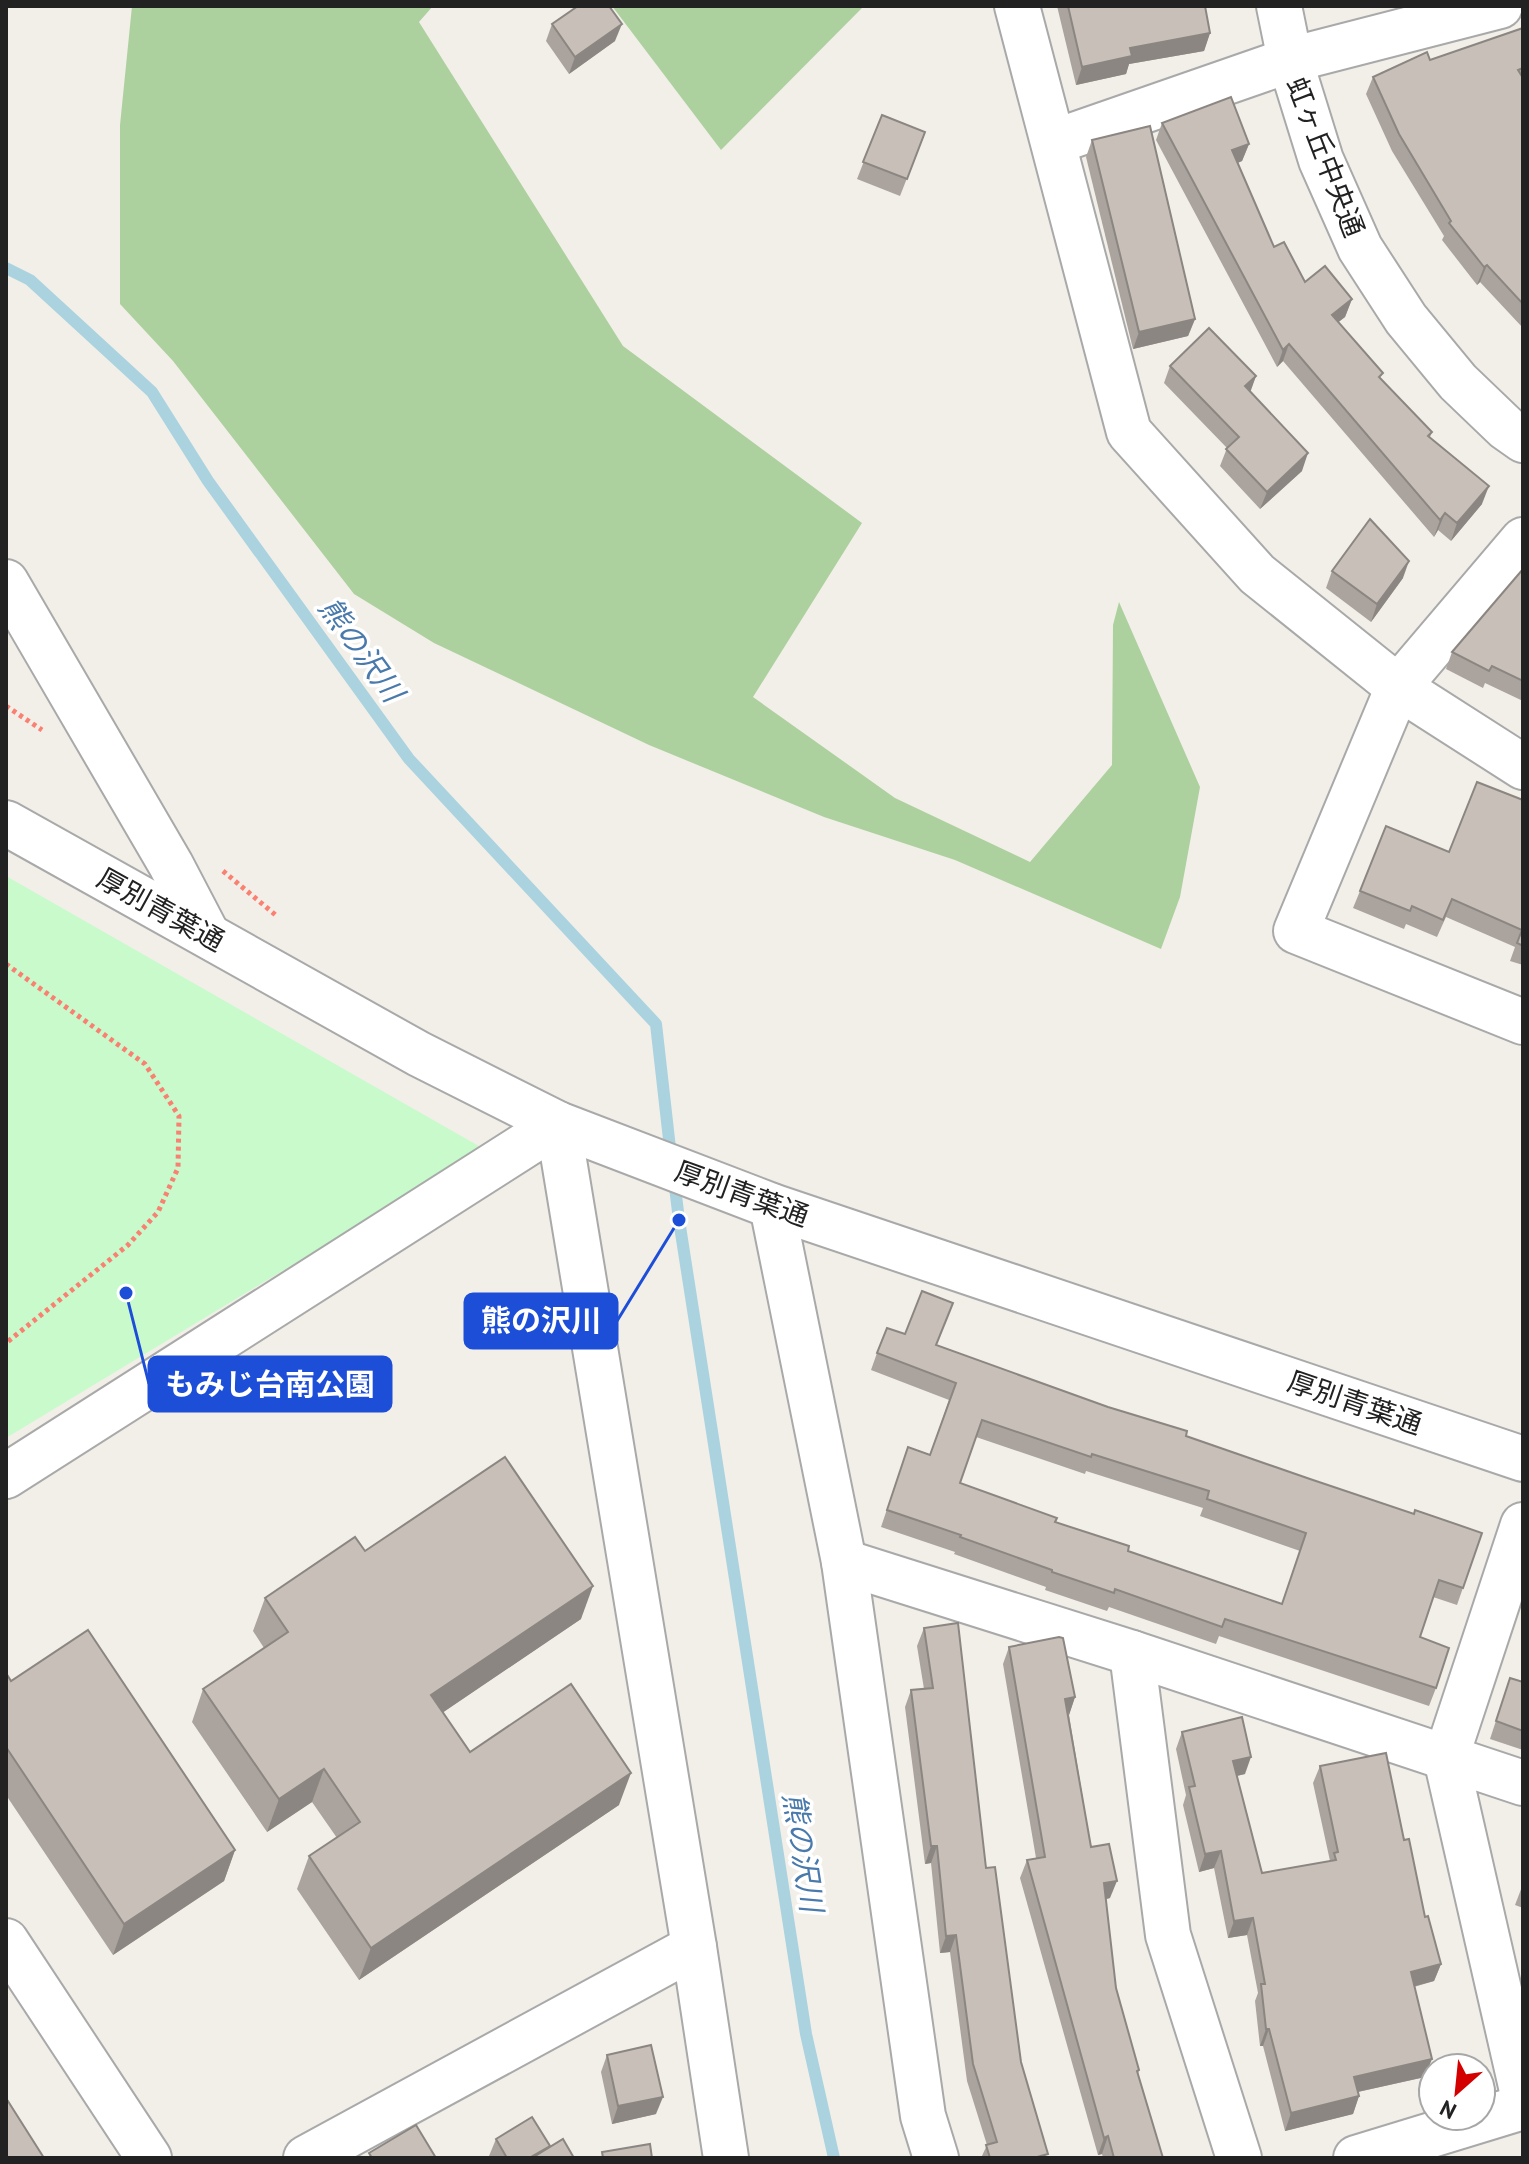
<svg xmlns="http://www.w3.org/2000/svg" width="1529" height="2164" font-family="'PT Sans','Noto Sans JP',sans-serif">
<style>
.forest{fill:#add19e}
.park{fill:#c8facc}
.lines{fill:none;stroke-linecap:round;stroke-linejoin:round}
.stream{stroke:#aad3df;stroke-width:12}
.minor-casing{stroke:#a9a9a9;stroke-width:48}
.path{stroke:#fa8072;stroke-width:5;stroke-dasharray:4 4;stroke-linecap:butt}
.minor{stroke:#fff;stroke-width:44}
.wall{fill:#aba49e;fill-rule:evenodd}
.shaded-wall{fill:#8b8681}
.building{fill:#c7bfb8;stroke:#8b8681;stroke-width:2;fill-rule:evenodd}
.labels{text-anchor:middle;dominant-baseline:central;stroke-width:7;stroke-linejoin:round;paint-order:stroke}
.street-label{font-size:28px;fill:#222;stroke:#fff}
.water-label{font-size:30px;font-style:italic;fill:#4a7aab;stroke:#fff}
.leader{fill:none;stroke:#1d4ed8;stroke-width:3}
.callout-dot{fill:#1d4ed8;stroke:#fff;stroke-width:3}
.callout{fill:#1d4ed8;stroke:#1d4ed8;stroke-width:3}
.callout-label{font-size:30px;text-anchor:middle;font-weight:bold;fill:#fff}
</style>
<rect width="100%" height="100%" fill="#f2efe9"/>
<g class="forest">
<path d="M132,6H433L419,22L623,346L862,523L753,697L895,798L1030,862L1112,765L1113,625L1119,602L1200,787L1180,897L1161,949L955,860L824,817L649,745L434,643L354,594L173,361L120,304V125Z"/>
<path d="M612,6H864L721,150Z"/>
</g>
<path class="park" d="M6,876L484,1149L6,1438Z"/>
<g class="lines">
<g class="stream">
<path d="M6,268L30,280L152,392L208,481L409,759L656,1024L671,1157"/>
<path d="M674,1179L679,1220L806,2034L834,2158"/>
</g>
<g class="minor-casing">
<g id="minor">
<path d="M1017,6L1129,432L1257,574L1398,687L1523,767"/>
<path d="M1279,6L1290,60L1321,160L1360,248L1406,319L1458,382L1506,428L1523,440"/>
<path d="M1054,142L1290,60L1500,6"/>
<path d="M1523,540L1398,687L1296,931L1523,1022"/>
<path d="M6,582L171,865L207,934"/>
<path d="M6,823L419,1054L558,1124L772,1206L1523,1459"/>
<path d="M772,1206L844,1562L923,2116L936,2158"/>
<path d="M6,1476L558,1124L694,1947L726,2158"/>
<path d="M1523,1525L1446,1758L1523,2095"/>
<path d="M844,1562L1132,1653L1523,1783"/>
<path d="M1132,1653L1168,1935L1239,2158"/>
<path d="M6,1941L149,2158"/>
<path d="M306,2158L694,1947"/>
<path d="M1356,2158L1523,2107"/>
</g>
</g>
<g class="path">
<path d="M6,706L42,730"/>
<path d="M223,871L278,917"/>
<path d="M6,964L145,1064L179,1116L178,1168L158,1212L128,1245L6,1343"/>
</g>
<use href="#minor" class="minor"/>
</g>
<g class="wall">
<path d="M1057,6H1205L1210,33L1204,51L1129,64L1126,74L1076,85Z"/>
<path d="M552,24L615,41L569,74L546,41Z"/>
<path d="M1523,28V328L1480,282L1477,285L1442,240L1444,236L1392,151L1366,94L1373,77L1430,60Z"/>
<path d="M882,115L925,132L900,196L857,179Z"/>
<path d="M1162,123L1249,144L1242,161L1238,163L1274,247L1305,282L1352,299L1345,317L1338,322L1381,379L1432,432L1430,437L1482,504L1451,541L1438,530L1434,537L1283,361L1277,367L1156,140Z"/>
<path d="M1092,140L1195,319L1188,336L1133,349L1086,157Z"/>
<path d="M1170,366L1256,376L1250,391L1302,471L1260,509L1220,466L1227,448L1164,383Z"/>
<path d="M1523,569V701L1485,683L1483,688L1446,669L1452,652Z"/>
<path d="M1332,571L1403,578L1371,622L1326,588Z"/>
<path d="M1523,800V965L1510,961L1515,947L1446,917L1437,937L1406,924L1404,929L1353,908L1360,891L1449,852Z"/>
<path d="M905,1334L1186,1436L1310,1479L1414,1514L1482,1533L1457,1605L1433,1597L1420,1637L1436,1688L1429,1706L1219,1636L1216,1644L1109,1607L1107,1611L1045,1590L1046,1587L954,1554L955,1552L881,1527L908,1447L930,1455L949,1400L871,1370L877,1353ZM976,1437L1085,1474L1086,1471L1203,1508L1200,1516L1300,1551L1282,1604L1128,1551L960,1483Z"/>
<path d="M365,1551L581,1619L443,1712L470,1752L619,1805L359,1980L297,1889L309,1856L337,1838L312,1802L267,1832L192,1722L203,1689L264,1648L253,1631L265,1598Z"/>
<path d="M924,1628L986,1868L1021,2062L1046,2158H981L987,2145L967,2081L950,1952L940,1953L931,1863L925,1864L905,1707L911,1690L924,1689L917,1646Z"/>
<path d="M1009,1647L1075,1697L1069,1715L1091,1847L1110,1898L1106,1899L1116,1988L1139,2070L1138,2074L1163,2158H1103L1102,2154L1098,2155L1020,1878L1027,1860L1036,1858L1003,1664Z"/>
<path d="M6,1673L11,1681L235,1850L224,1881L113,1955L6,1795Z"/>
<path d="M1510,1678L1523,1682V1750L1490,1739Z"/>
<path d="M1182,1732L1245,1774L1237,1776L1262,1873L1330,1861L1313,1783L1320,1766L1404,1840L1425,1917L1441,1964L1434,1981L1414,1987L1425,2077L1358,2092L1359,2096L1353,2114L1285,2131L1263,2046H1260L1255,2001L1258,1993L1247,1935L1228,1938L1214,1868L1199,1872L1183,1805L1186,1795L1176,1749Z"/>
<path d="M1523,1884V1908L1515,1905Z"/>
<path d="M607,2055L656,2114L612,2124L601,2072Z"/>
<path d="M496,2139L550,2146L574,2158H491L489,2156Z"/>
</g>
<g class="shaded-wall">
<path d="M622,24L615,41L569,74L575,57Z"/>
<path d="M1210,33L1204,51L1129,64L1126,74L1076,85L1082,67L1130,48Z"/>
<path d="M1249,144L1242,161L1226,167L1232,150Z"/>
<path d="M1487,265L1480,282L1477,285L1484,267Z"/>
<path d="M1352,299L1345,317L1326,332L1332,315Z"/>
<path d="M1195,319L1188,336L1133,349L1139,332Z"/>
<path d="M1289,344L1283,361L1277,367L1283,350Z"/>
<path d="M1256,376L1250,393L1245,386Z"/>
<path d="M1308,453L1302,471L1260,509L1267,492Z"/>
<path d="M1489,486L1482,504L1451,541L1457,523Z"/>
<path d="M1445,513L1438,530L1434,537L1440,520Z"/>
<path d="M1409,561L1403,578L1371,622L1377,604Z"/>
<path d="M593,1586L581,1619L420,1728L431,1695Z"/>
<path d="M1075,1697L1069,1715L1065,1699Z"/>
<path d="M1251,1757L1245,1774L1227,1778L1233,1761Z"/>
<path d="M324,1769L312,1802L267,1832L279,1799Z"/>
<path d="M631,1773L619,1805L359,1980L371,1948Z"/>
<path d="M931,1846H937L931,1863L925,1864Z"/>
<path d="M235,1850L224,1881L113,1955L124,1924Z"/>
<path d="M1221,1851L1214,1868L1199,1872L1205,1854Z"/>
<path d="M1117,1881L1110,1898L1098,1901L1104,1883Z"/>
<path d="M1253,1918L1247,1935L1228,1938L1234,1921Z"/>
<path d="M956,1935L950,1952L940,1953L946,1936Z"/>
<path d="M1441,1964L1434,1981L1404,1989L1411,1972Z"/>
<path d="M1266,2029H1269L1263,2046H1260Z"/>
<path d="M1432,2059L1425,2077L1348,2094L1354,2077Z"/>
<path d="M1359,2096L1353,2114L1285,2131L1291,2113Z"/>
<path d="M663,2097L656,2114L612,2124L618,2106Z"/>
<path d="M1108,2136L1102,2154L1098,2155L1104,2138Z"/>
</g>
<g class="building">
<path d="M578,6H609L622,24L575,57L552,24Z"/>
<path d="M1068,6H1205L1210,33L1130,48L1132,56L1082,67Z"/>
<path d="M1523,28V68L1518,70L1523,78V304L1487,265L1484,267L1449,223L1451,221L1399,134L1373,77L1427,52L1430,60Z"/>
<path d="M1231,97L1249,144L1232,150L1274,247L1284,242L1305,282L1325,266L1352,299L1332,315L1383,373L1379,377L1432,432L1428,436L1489,486L1457,523L1445,513L1440,520L1289,344L1283,350L1162,123Z"/>
<path d="M882,115L925,132L907,179L863,162Z"/>
<path d="M1150,126L1195,319L1139,332L1092,140Z"/>
<path d="M1209,328L1256,376L1245,386L1308,453L1267,492L1226,449L1239,437L1170,366Z"/>
<path d="M1370,519L1409,561L1377,604L1332,571Z"/>
<path d="M1523,569V681L1492,666L1489,671L1452,652Z"/>
<path d="M1477,782L1523,800V946L1517,943L1522,930L1452,899L1443,920L1412,906L1410,911L1360,891L1386,826L1449,852Z"/>
<path d="M922,1291L953,1303L936,1345L1108,1407L1187,1431L1186,1436L1310,1479L1414,1514L1415,1510L1482,1533L1463,1588L1439,1580L1420,1637L1449,1648L1436,1688L1225,1619L1222,1627L1115,1589L1114,1593L1052,1572V1570L960,1537L961,1535L887,1510L908,1447L930,1455L956,1383L877,1353L887,1328L905,1334ZM982,1420L1091,1457L1092,1454L1209,1491L1207,1499L1306,1533L1282,1604L1128,1551L1129,1546L1055,1522L1057,1518L960,1483Z"/>
<path d="M505,1457L593,1586L431,1695L470,1752L571,1684L631,1773L371,1948L309,1856L360,1822L324,1769L279,1799L203,1689L288,1632L265,1598L355,1537L365,1551Z"/>
<path d="M958,1623L986,1868L995,1867L1021,2062L1048,2154L1037,2157L1038,2158H990L986,2145L997,2142L973,2064L956,1935L946,1936L937,1846H931L911,1690L933,1688L924,1628Z"/>
<path d="M88,1630L235,1850L124,1924L6,1747V1673L11,1681Z"/>
<path d="M1059,1637L1063,1638L1075,1697L1065,1699L1091,1847L1109,1844L1117,1881L1104,1883L1116,1988L1139,2070L1137,2071L1163,2158H1114L1108,2136L1104,2138L1027,1860L1045,1857L1009,1647Z"/>
<path d="M1510,1678L1523,1682V1731L1496,1721Z"/>
<path d="M1242,1717L1251,1757L1233,1761L1262,1873L1336,1860L1334,1853L1338,1852L1320,1766L1386,1753L1404,1840L1409,1839L1425,1917L1428,1916L1441,1964L1411,1972L1432,2059L1354,2077L1359,2096L1291,2113L1269,2029H1266L1261,1984H1265L1253,1918L1234,1921L1221,1851L1205,1854L1189,1787L1195,1786L1182,1732Z"/>
<path d="M651,2045L663,2097L618,2106L607,2055Z"/>
<path d="M6,2098L44,2158H6Z"/>
<path d="M532,2117L550,2146L529,2158H507L496,2139Z"/>
<path d="M416,2125L436,2158H372L369,2153Z"/>
<path d="M563,2139L574,2158H532Z"/>
<path d="M650,2144L652,2158H603L602,2152Z"/>
</g>
<g class="labels">
<g class="street-label">
<text transform="translate(1326 157) rotate(69)">虹ヶ丘中央通</text>
<text transform="translate(161 909) rotate(29)">厚別青葉通</text>
<text transform="translate(742 1193) rotate(20)">厚別青葉通</text>
<text transform="translate(1355 1402) rotate(19)">厚別青葉通</text>
</g>
<g class="water-label">
<text transform="translate(362 649) rotate(54)">熊の沢川</text>
<text transform="translate(804 1852) rotate(81)">熊の沢川</text>
</g>
</g>
<path class="leader" d="M679 1220L617 1321M126 1293L149 1384"/>
<g class="callout-dot">
<circle cx="679" cy="1220" r="8"/>
<circle cx="126" cy="1293" r="8"/>
</g>
<g class="callout">
<rect x="465" y="1294" width="152" height="54" rx="8"/>
<rect x="149" y="1357" width="242" height="54" rx="8"/>
</g>
<g class="callout-label">
<text x="541" y="1331">熊の沢川</text>
<text x="270" y="1395">もみじ台南公園</text>
</g>
<rect width="1529" height="2164" fill="none" stroke="#222222" stroke-width="16"/>
<g transform="translate(1457 2092) rotate(207)"><circle r="38" fill="#ffffff" stroke="#a7a7a7" stroke-width="2"/>
<path d="M0-6L14 30L0 20L-14 30Z" fill="#d40000"/>
<text y="-12" font-size="22" font-weight="bold" text-anchor="middle" fill="#222222">N</text>
</g>
</svg>
